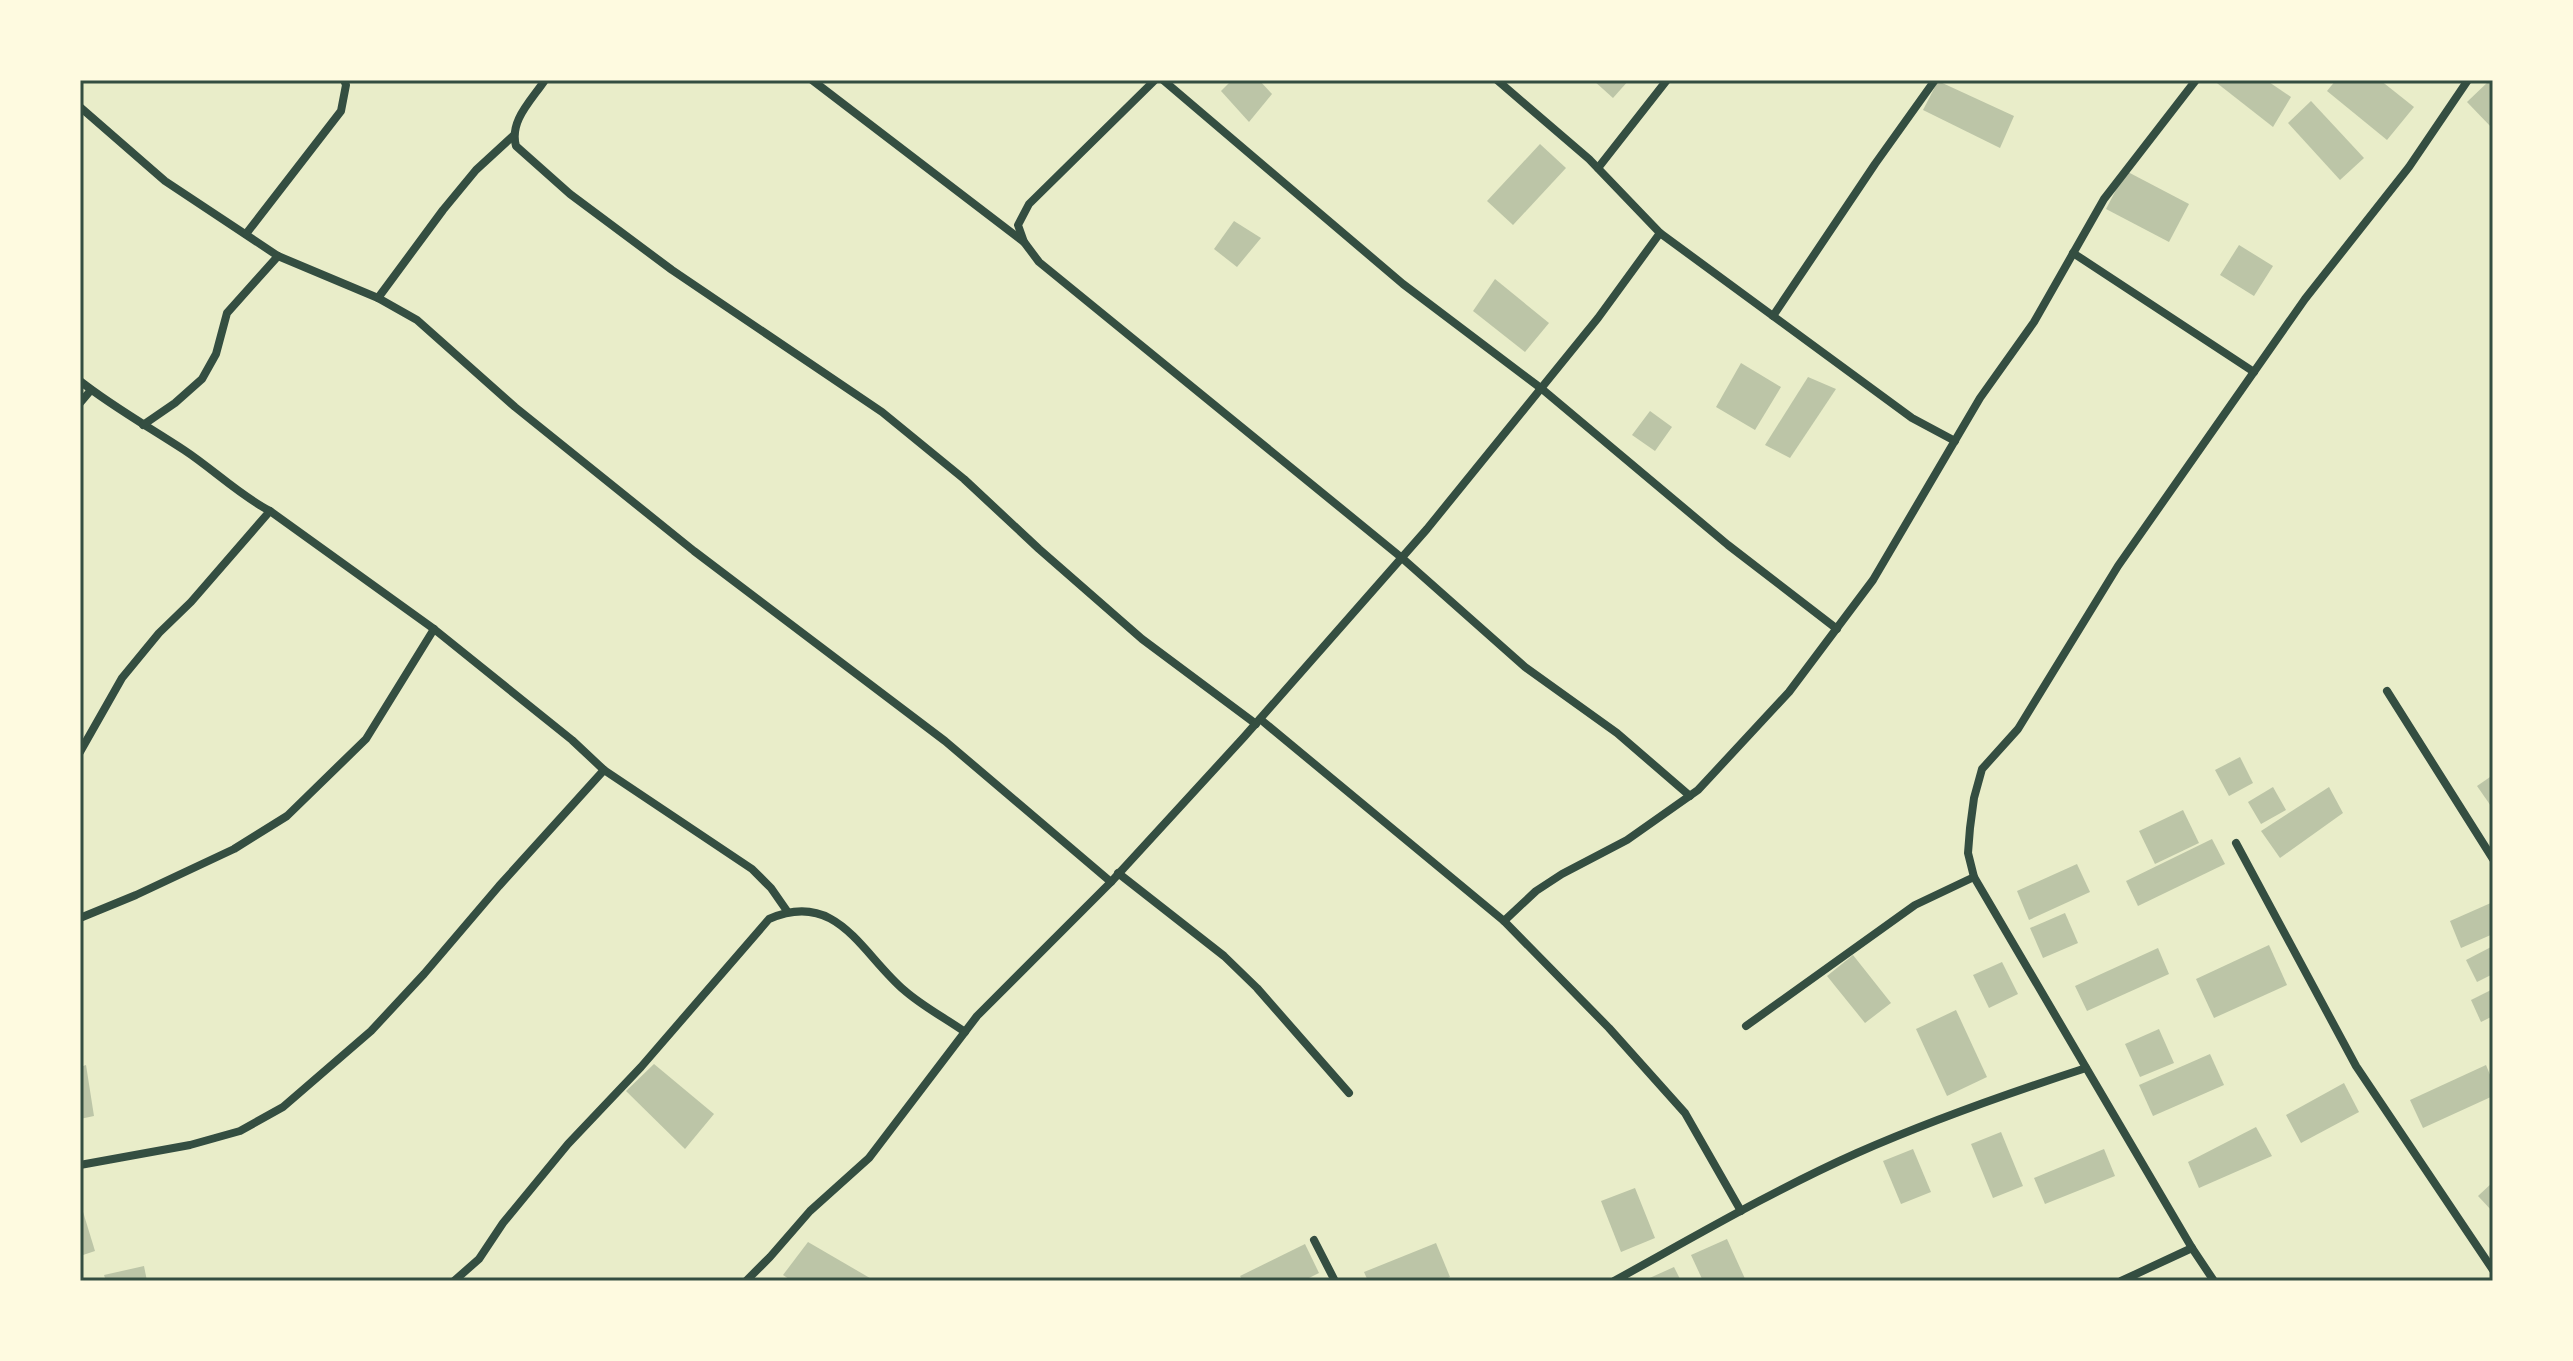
<svg xmlns="http://www.w3.org/2000/svg" width="2573" height="1361" font-family="'Sofia Sans Condensed',sans-serif">
<style>
.building{fill:#bcc5a7}
.lines{fill:none;stroke-linecap:round;stroke-linejoin:round}
.minor{stroke:#344e41;stroke-width:8}
.neatline{fill:none;stroke:#344e41;stroke-width:3}
</style>
<rect width="100%" height="100%" fill="#e9edc9"/>
<g class="building">
<path d="M1232,80H1259L1272,94L1249,122L1221,91Z"/>
<path d="M1593,80H1629L1613,98Z"/>
<path d="M2213,80H2266L2291,97L2273,127Z"/>
<path d="M2336,80H2380L2414,107L2387,140L2327,91Z"/>
<path d="M2490,80H2493V129L2467,102Z"/>
<path d="M1938,81L2014,116L2000,148L1923,110Z"/>
<path d="M2311,101L2364,158L2340,180L2288,123Z"/>
<path d="M1540,144L1566,168L1513,225L1487,201Z"/>
<path d="M2126,171L2189,204L2169,242L2106,209Z"/>
<path d="M1234,221L1261,238L1237,267L1214,249Z"/>
<path d="M2239,245L2273,266L2254,296L2220,275Z"/>
<path d="M1495,279L1549,323L1525,352L1473,311Z"/>
<path d="M1741,363L1781,387L1755,430L1716,407Z"/>
<path d="M1808,377L1836,389L1790,458L1765,445Z"/>
<path d="M1650,411L1672,427L1655,451L1632,435Z"/>
<path d="M2240,757L2253,783L2229,796L2215,770Z"/>
<path d="M2493,775V809L2477,786Z"/>
<path d="M2273,787L2286,810L2261,824L2248,802Z"/>
<path d="M2329,787L2343,813L2280,858L2261,831Z"/>
<path d="M2183,810L2199,843L2155,864L2139,831Z"/>
<path d="M2212,839L2225,864L2138,906L2126,881Z"/>
<path d="M2077,864L2090,892L2029,920L2017,891Z"/>
<path d="M2493,902V934L2461,948L2450,921Z"/>
<path d="M2065,913L2078,943L2043,958L2030,928Z"/>
<path d="M2269,945L2287,985L2214,1018L2196,979Z"/>
<path d="M2493,946V974L2477,982L2466,960Z"/>
<path d="M2158,948L2169,974L2087,1011L2075,986Z"/>
<path d="M1853,955L1891,1003L1865,1023L1827,976Z"/>
<path d="M2002,962L2018,994L1989,1008L1973,975Z"/>
<path d="M2493,989V1016L2481,1022L2471,1000Z"/>
<path d="M1956,1010L1987,1077L1947,1096L1916,1029Z"/>
<path d="M2159,1029L2174,1063L2140,1077L2125,1044Z"/>
<path d="M2210,1054L2224,1085L2153,1116L2139,1085Z"/>
<path d="M654,1064L714,1114L685,1149L626,1091Z"/>
<path d="M86,1065L94,1116L80,1119V1067Z"/>
<path d="M2486,1065L2493,1082V1096L2423,1128L2410,1100Z"/>
<path d="M2344,1083L2359,1112L2301,1143L2286,1115Z"/>
<path d="M2256,1127L2272,1156L2199,1188L2188,1162Z"/>
<path d="M2001,1132L2023,1186L1993,1198L1971,1144Z"/>
<path d="M1913,1149L1931,1192L1901,1204L1883,1161Z"/>
<path d="M2104,1149L2115,1176L2045,1204L2034,1178Z"/>
<path d="M2493,1182V1212L2478,1196Z"/>
<path d="M1635,1188L1655,1238L1621,1252L1601,1201Z"/>
<path d="M80,1202L95,1251L80,1256Z"/>
<path d="M1727,1239L1746,1281H1703L1691,1255Z"/>
<path d="M808,1242L875,1281H792L783,1275Z"/>
<path d="M1436,1243L1450,1277L1442,1281H1368L1364,1272Z"/>
<path d="M1305,1244L1319,1273L1303,1281H1243L1240,1276Z"/>
<path d="M144,1266L147,1281H106L104,1275Z"/>
<path d="M1674,1267L1681,1281H1643Z"/>
</g>
<g class="lines">
<g class="minor">
<path d="M545,80C531,101 509,121 516,146L570,194L672,270L882,412L964,479L1039,549L1142,639L1256,724"/>
<path d="M812,80L1024,242"/>
<path d="M1155,80L1029,204L1018,225L1024,242L1039,262L1402,558L1525,667L1617,733L1690,796"/>
<path d="M1163,80L1403,284L1542,389L1728,545L1837,629"/>
<path d="M1497,80L1589,159L1660,233L1912,418L1955,441"/>
<path d="M80,107L165,181L278,256L378,298L417,320L515,407L694,551L945,741L1111,882"/>
<path d="M1598,168L1667,80"/>
<path d="M246,234L341,111L346,85L344,80"/>
<path d="M2073,253L2254,372"/>
<path d="M378,298L443,210L476,170L513,136"/>
<path d="M1773,316L1875,164L1935,80"/>
<path d="M80,381C113,407 149,427 184,450C213,469 239,495 270,511L191,602L159,633L122,678L80,752"/>
<path d="M80,403L91,390"/>
<path d="M143,425L175,403L202,379L216,354L227,313L278,256"/>
<path d="M270,511L434,629L572,740L604,770L752,869L771,888L787,911"/>
<path d="M2387,691L2493,859"/>
<path d="M1260,719L1504,921L1609,1028L1685,1113L1741,1211"/>
<path d="M2236,843L2356,1066L2493,1270"/>
<path d="M1118,873L1224,956L1257,988L1349,1093"/>
<path d="M80,918L136,895L234,849L287,816L366,739L434,629"/>
<path d="M1504,921L1536,891L1562,874L1627,840L1698,790L1789,692L1873,580L1980,398L2034,322L2104,199L2196,80"/>
<path d="M1746,1026L1915,905L1974,877"/>
<path d="M80,1165L190,1145L240,1131L283,1107L371,1031L424,974L499,886L604,770"/>
<path d="M1314,1240L1335,1281"/>
<path d="M454,1281L479,1259L503,1223L568,1144L641,1067L769,919C837,889 861,953 904,990C922,1006 945,1018 965,1032"/>
<path d="M746,1281L770,1257L810,1211L869,1158L977,1016L1111,882L1244,737L1427,529L1598,318L1660,233"/>
<path d="M1614,1281C1694,1237 1774,1190 1857,1153C1932,1120 2009,1093 2086,1068"/>
<path d="M2121,1281L2192,1248"/>
<path d="M2214,1281L2192,1248L1974,877L1968,853L1970,828L1974,798L1982,769L2018,729L2118,566L2305,299L2409,167L2468,80"/>
</g>
</g>
<rect width="2573" height="1361" fill="none" stroke="#fefae0" stroke-width="164"/>
<rect x="82" y="82" width="2409" height="1197" class="neatline"/>
</svg>
